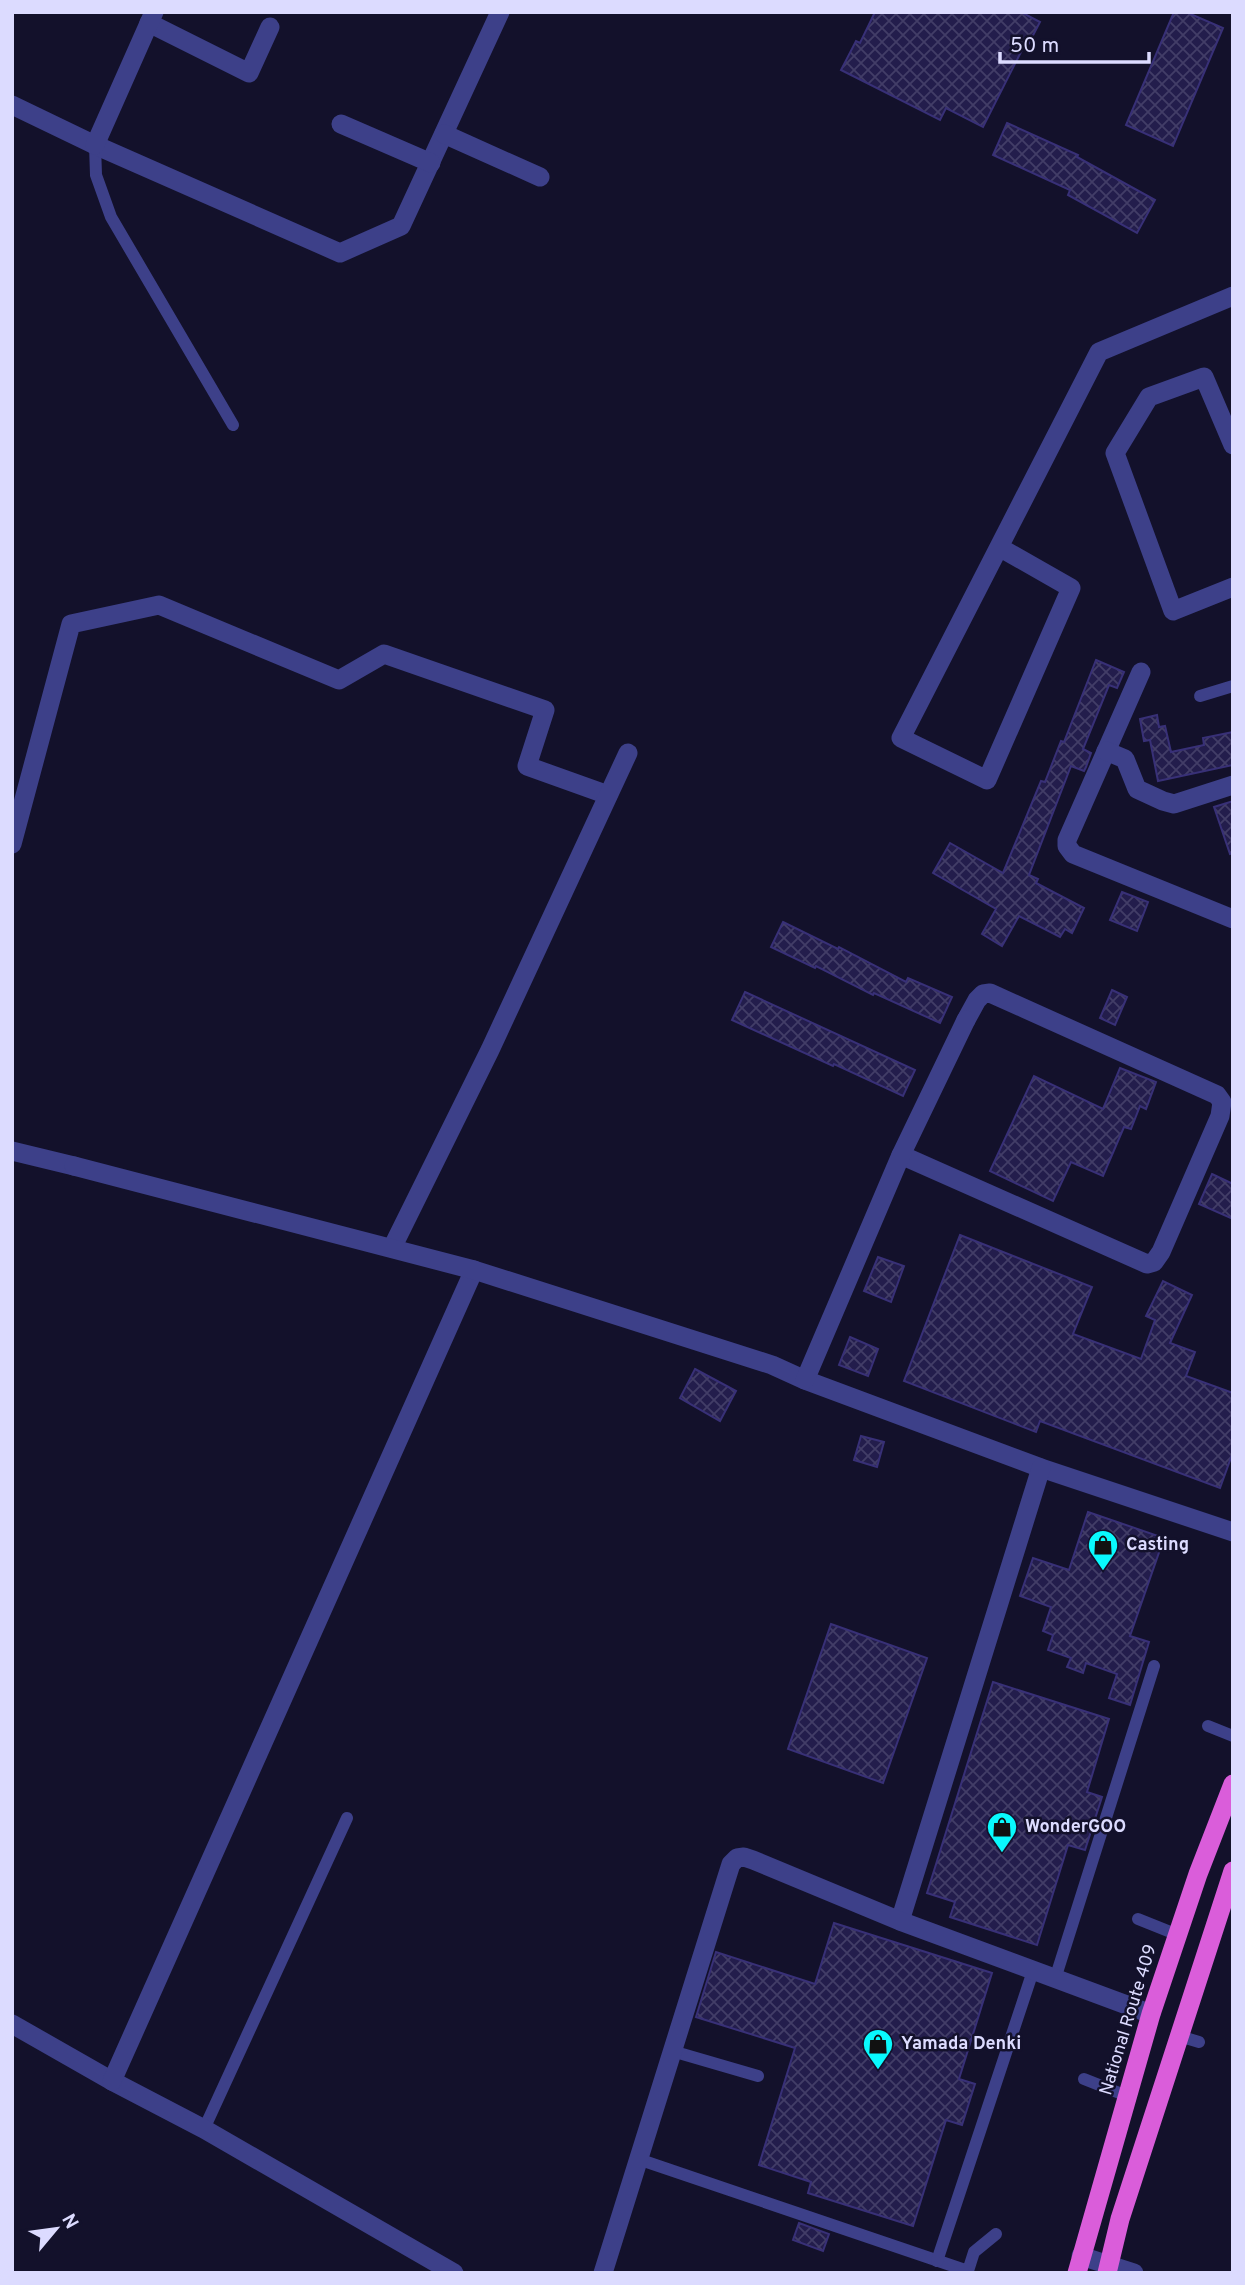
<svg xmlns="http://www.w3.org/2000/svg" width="1245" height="2285" font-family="Overpass,sans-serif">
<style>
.building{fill:url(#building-cross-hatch);stroke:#383077;stroke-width:2}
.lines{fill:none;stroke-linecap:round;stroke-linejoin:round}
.service{stroke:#3d4089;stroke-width:12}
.minor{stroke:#3d4089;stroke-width:19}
.tertiary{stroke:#3d4089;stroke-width:19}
.trunk{stroke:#da5dda;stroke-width:19}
.labels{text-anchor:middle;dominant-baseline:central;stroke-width:5;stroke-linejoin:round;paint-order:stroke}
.poi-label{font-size:18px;font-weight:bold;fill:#dcdbff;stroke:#13112b;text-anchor:start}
.street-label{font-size:18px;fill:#dcdbff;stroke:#13112b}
</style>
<defs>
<pattern id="building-cross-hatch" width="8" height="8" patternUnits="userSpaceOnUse" patternTransform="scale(1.75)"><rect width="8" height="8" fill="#231d4c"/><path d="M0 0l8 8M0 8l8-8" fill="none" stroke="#423d67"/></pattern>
</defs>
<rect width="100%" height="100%" fill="#13112b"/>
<g class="building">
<path d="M875,12H1021L1040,22L1027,47L1024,46L983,127L946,108L940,120L841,70L856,41L860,43Z"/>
<path d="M1174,12H1186L1223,28L1173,146L1126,125Z"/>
<path d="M1007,123L1078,155L1077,157L1155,200L1137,233L1068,195L1070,190L993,155Z"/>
<path d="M1096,660L1124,672L1117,688L1109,685L1083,749L1091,753L1086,767L1084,771L1071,766L1029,875L1038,879L1036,883L1084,908L1072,933L1065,929L1060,937L1019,916L1002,946L982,934L996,909L933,873L950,843L1003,873L1041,781L1045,782L1061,741L1064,742Z"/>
<path d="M1157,715L1159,727L1165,726L1171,752L1204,745L1203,738L1233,732V765L1158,781L1150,740L1144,741L1140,719Z"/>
<path d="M1233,801V853L1230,854L1214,807Z"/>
<path d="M1122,892L1148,902L1137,931L1110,920Z"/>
<path d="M783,922L838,949L839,947L906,982L908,978L952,997L940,1023L874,993L873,995L816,966L815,968L771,947Z"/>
<path d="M1112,990L1127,997L1115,1025L1100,1018Z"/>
<path d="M745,992L915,1070L903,1096L834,1064L833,1066L732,1020Z"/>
<path d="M1120,1068L1156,1082L1146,1109L1140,1106L1131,1129L1124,1127L1103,1176L1071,1162L1053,1201L990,1171L1034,1076L1103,1109Z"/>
<path d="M1212,1174L1233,1184V1219L1199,1204Z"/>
<path d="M960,1235L1092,1287L1073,1334L1141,1359L1155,1320L1146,1316L1163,1281L1192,1295L1170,1343L1195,1352L1186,1376L1233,1393V1452L1220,1488L1040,1421L1036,1432L904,1381Z"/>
<path d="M878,1257L904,1266L891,1302L864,1291Z"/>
<path d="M850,1337L878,1349L868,1376L839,1365Z"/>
<path d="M695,1369L736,1391L720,1421L680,1398Z"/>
<path d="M861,1436L884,1442L877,1467L854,1460Z"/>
<path d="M1088,1512L1164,1538L1130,1636L1149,1642L1130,1705L1109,1698L1117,1674L1086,1663L1083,1673L1067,1667L1071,1658L1048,1650L1053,1635L1043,1631L1051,1607L1020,1596L1033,1558L1069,1570Z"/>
<path d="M831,1624L927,1658L883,1783L788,1749Z"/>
<path d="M993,1682L1109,1719L1087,1792L1102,1797L1085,1850L1068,1845L1037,1945L950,1917L955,1902L927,1893Z"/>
<path d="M834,1923L992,1973L959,2079L975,2084L962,2125L946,2120L913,2226L808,2193L811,2182L759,2165L795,2048L696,2017L716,1952L815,1984Z"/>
<path d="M799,2223L829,2234L823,2251L793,2240Z"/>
</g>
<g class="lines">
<g class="service">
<path d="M95,145L96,175L111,217L233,425"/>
<path d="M1200,696L1233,686"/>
<path d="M1208,1726L1233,1736"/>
<path d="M1138,1919L1178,1935"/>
<path d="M1055,1979L1154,1666"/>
<path d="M1179,2036L1199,2042"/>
<path d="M672,2051L758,2076"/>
<path d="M1084,2079L1127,2096"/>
<path d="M204,2129L347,1818"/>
<path d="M638,2159L968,2271L974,2252L996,2234"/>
<path d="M937,2261L1033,1971"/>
</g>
<g class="minor">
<path d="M149,23L249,73L270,27"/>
<path d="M12,105L95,145L340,253L401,226L500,12"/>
<path d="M341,124L431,163"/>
<path d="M444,134L540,177"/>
<path d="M1233,445L1204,377L1149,397L1115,453L1173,611L1233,587"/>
<path d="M999,547L1071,588L987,780L901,738L1099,352L1233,296"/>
<path d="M1141,672L1067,840V846L1073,854L1233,919"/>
<path d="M1106,751L1125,759L1137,789L1163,801L1174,804L1233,785"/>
<path d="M12,844L71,624L159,605L339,680L384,654L545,710L527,766L608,795"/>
<path d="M12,1151L74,1166"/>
<path d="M901,1155L1147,1264L1154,1262L1161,1252L1220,1116L1222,1102L1217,1095L990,993L983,994L977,1000L966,1020"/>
<path d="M392,1248L490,1050L628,753"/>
<path d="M12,2024L112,2081L204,2129L454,2273"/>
<path d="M112,2081L474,1270"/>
</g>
<g class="tertiary">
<path d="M95,145L154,12"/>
<path d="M74,1166L474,1270L772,1365L805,1380L1041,1468L1233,1532"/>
<path d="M805,1380L901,1155L966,1020"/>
<path d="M900,1921L1041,1468"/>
<path d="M1081,2256L1134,2273"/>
<path d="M603,2273L725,1883L731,1864L737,1858L744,1857L753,1860L900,1921L1151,2014"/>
</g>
<g class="trunk">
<path d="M1077,2273L1151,2014L1198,1874L1233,1784"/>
<path d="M1107,2273L1120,2219L1233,1871"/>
</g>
</g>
<defs>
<g id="shop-pin" transform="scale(1.575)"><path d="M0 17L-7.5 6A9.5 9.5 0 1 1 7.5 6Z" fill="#09f9fd" stroke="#13112b"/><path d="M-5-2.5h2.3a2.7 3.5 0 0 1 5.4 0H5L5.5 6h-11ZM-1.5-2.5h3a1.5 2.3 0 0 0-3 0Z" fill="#111"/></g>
</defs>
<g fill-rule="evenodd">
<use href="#shop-pin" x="1103" y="1545"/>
<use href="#shop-pin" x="1002" y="1827"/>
<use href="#shop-pin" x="878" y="2044"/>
</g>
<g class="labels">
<g class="poi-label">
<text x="1126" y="1545">Casting</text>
<text x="1025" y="1827">WonderGOO</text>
<text x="901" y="2044">Yamada Denki</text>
</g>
<g class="street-label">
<text transform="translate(1129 2020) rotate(-73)">National Route 409</text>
</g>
</g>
<rect width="1245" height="2285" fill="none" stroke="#dcdbff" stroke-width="28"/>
<g transform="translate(56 2229) rotate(61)" stroke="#13112b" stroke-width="5" paint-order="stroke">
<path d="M0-5L12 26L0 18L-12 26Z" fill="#dcdbff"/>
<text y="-10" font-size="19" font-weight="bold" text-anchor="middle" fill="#dcdbff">N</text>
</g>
<path d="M1000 52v10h149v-10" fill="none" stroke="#dcdbff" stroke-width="3.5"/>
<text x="1010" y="52" font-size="21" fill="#dcdbff" stroke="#13112b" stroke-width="5" paint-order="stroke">50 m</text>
</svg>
